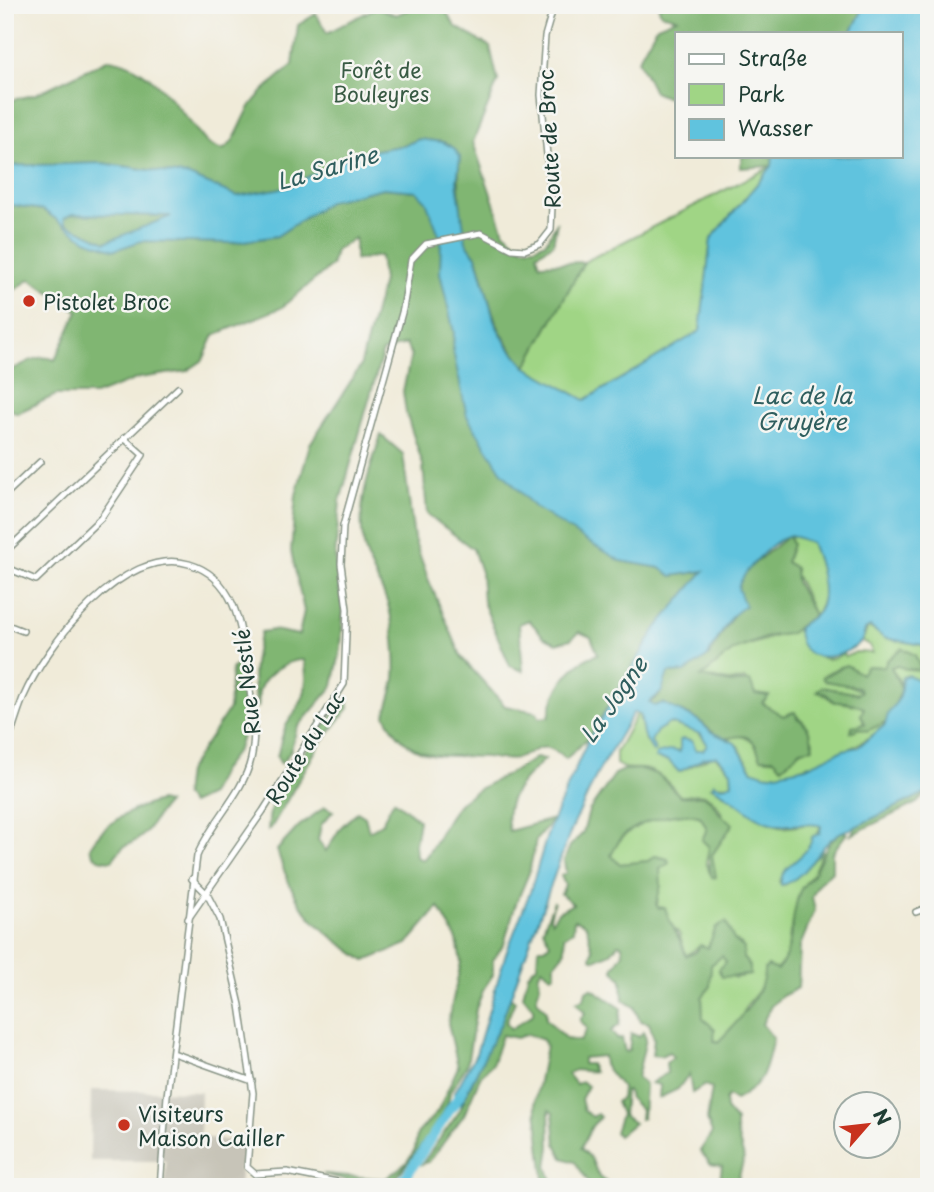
<svg xmlns="http://www.w3.org/2000/svg" width="934" height="1192" font-family="'Playpen Sans',sans-serif">
<style>
.industrial{fill:#c7c4b8}
.green{fill:#a0d585;stroke:#60895c;stroke-width:2}
.forest{fill:#80b672;stroke:#507a53;stroke-width:2}
.water{fill:#60c3de;stroke:#408089;stroke-width:2;fill-rule:evenodd}
.lines{fill:none;stroke-linecap:round;stroke-linejoin:round}
.river{stroke:#60c3de;stroke-width:10}
.street-casing{stroke:#889486;stroke-width:8}
.street{stroke:#fff;stroke-width:5}
.poi-dot{fill:#c8321e;stroke:#f6f6f2;stroke-width:2.5}
.labels{text-anchor:middle;dominant-baseline:central;stroke-width:5;stroke-linejoin:round;paint-order:stroke}
.park-label{font-size:21px;fill:#395b44;stroke:#f6f6f2}
.street-label{font-size:21px;fill:#1f3d34;stroke:#f6f6f2}
.poi-label{font-size:21px;fill:#1f3d34;stroke:#f6f6f2;text-anchor:start}
.water-label{font-size:23px;font-style:italic;fill:#2f5e5e;stroke:#f6f6f2}
</style>
<rect width="100%" height="100%" fill="#f6f6f2"/>
<filter id="ink" filterUnits="userSpaceOnUse"><feTurbulence type="fractalNoise" baseFrequency=".0143" numOctaves="2"/><feDisplacementMap in="SourceGraphic" scale="14" xChannelSelector="R" yChannelSelector="G"/><feConvolveMatrix kernelMatrix="1 2 1 2 8 2 1 2 1" color-interpolation-filters="sRGB"/></filter>
<filter id="wash" filterUnits="userSpaceOnUse"><feTurbulence type="fractalNoise" baseFrequency=".00686" numOctaves="4" result="noise"/><feDisplacementMap in="SourceGraphic" scale="28" xChannelSelector="R" yChannelSelector="G"/><feGaussianBlur stdDeviation="1.57" result="paint"/><feColorMatrix in="noise" values="0 0 0 0 0 0 0 0 0 0 0 0 0 0 0 0 0 1.4 0 .05"/><feComposite in="paint" operator="in"/></filter>
<g filter="url(#wash)">
<rect width="100%" height="100%" fill="#f0ebd9"/>
<path class="industrial" d="M91,1090L201,1092L200,1137L243,1142L239,1187H165L166,1161H90Z"/>
<g class="green">
<path d="M772,166L711,239L700,331L585,400L526,367L584,262Z"/>
<path d="M788,536L808,539C822,558 832,597 814,615C806,598 798,575 786,562L792,544Z"/>
<path d="M868,627L890,639L923,645L929,661L925,683L922,684L906,675L901,684L891,667L896,665L919,671C921,660 915,655 905,650L891,657L884,667L867,666L861,674L848,666L839,667L824,675L825,681L845,683L861,691L860,694L822,687V693L833,701L861,706L865,711L861,715L866,720L856,728L865,730L886,722C876,743 792,775 768,775C763,775 757,772 752,770L738,746L728,739L739,735L753,741L761,758C782,762 797,756 813,742L804,722L793,712L783,716L762,703L766,696L755,694L752,686L744,679C729,685 718,676 703,679L702,675L734,650L798,629C802,648 824,669 843,653L845,657L856,652L873,653L869,645L862,641Z"/>
<path d="M638,712L644,737L653,751L650,741L657,731L670,723C684,728 700,729 707,744L703,750H696L692,741L683,739L680,741V752L668,751L658,758L669,761L679,772L714,755L731,771L732,784L712,787C736,798 756,822 783,827C796,829 809,820 821,826L810,849L789,867L779,882L784,885L796,877L823,850L813,873L801,889L795,924L790,931L787,957L746,1006L742,1017L718,1042L712,1038L715,1029L703,1019L702,997L709,989L711,965L722,956L726,962L723,966L734,978L750,975L742,958V945L734,940L725,923C713,925 714,939 707,948L698,947L686,956L679,933L667,921L665,907L657,908L660,869L665,858L655,856L648,861L619,864L611,858C616,826 675,806 701,817L707,829L704,836L709,847L706,862L710,874L712,855L728,831C724,816 716,794 698,794C691,794 686,797 680,796C672,786 658,771 644,769C632,768 626,771 616,764V752Z"/>
</g>
<g class="forest">
<path d="M419,5L444,8L455,26L490,47L498,81L473,142L504,232L523,247H535L546,242L557,222L553,244L537,254L540,264L584,262L526,367C490,326 493,309 478,260C476,254 469,249 466,242C461,229 457,172 460,157L454,148L443,142L419,139L405,145L354,154L288,187L237,196L189,176L102,163L5,166V102L36,94L109,59C153,64 181,114 208,144L222,150C238,142 241,119 252,104C263,89 279,77 293,65L298,25L316,14L327,33L377,7L396,15Z"/>
<path d="M658,5H865L851,33H677V102L654,92L638,60L657,26L677,18L661,14Z"/>
<path d="M742,156H773L772,166L740,168Z"/>
<path d="M383,188L416,191L426,200L438,227L442,240L440,273L454,332L453,351L462,381L621,561L661,568L672,576L704,571L657,627L589,737L566,759C540,737 540,752 513,759C504,761 495,758 486,757C439,754 410,764 385,715C388,705 392,695 394,684C398,668 393,615 386,599C378,579 366,562 363,540C357,503 370,469 381,435L403,454L414,539L429,581L462,658L505,706L537,712L539,718L549,717C553,690 571,662 598,654L591,637L579,632L571,639L557,643L543,636L529,620L519,624L523,671L510,666L483,602L481,572L473,549L427,514L423,465L406,413L403,391L411,355L406,344L383,351L340,501L335,557L343,613L341,648L333,686L297,728L290,752L281,764L277,757C280,747 282,732 287,724C303,702 310,689 304,660C288,659 264,674 259,691C258,696 259,703 258,708C250,682 253,658 261,632L274,630L299,635L304,611L291,551L296,495L310,444L360,367L383,281L380,256L355,260V238L336,250L331,266L281,308L214,335L203,360L187,371L139,378L95,395H56L17,413L5,406V371C20,370 34,351 55,360L78,311L30,279L5,297V204L43,210L86,240L115,250L141,241L231,243L277,236L330,201Z"/>
<path d="M72,214L173,216L106,242L66,224L63,218Z"/>
<path d="M788,536L792,544L786,562L795,568L796,582L814,615L789,634L770,636L734,650L701,677L731,683L750,681L755,694L769,696L762,703L783,716L795,712L797,718C808,723 812,737 813,748L801,750L782,767L773,758H761C758,754 757,746 754,743C744,730 732,740 724,738C713,735 706,725 697,719C682,710 667,706 651,706L649,703L659,696L668,673L685,672L709,655L734,614L738,588L745,571Z"/>
<path d="M902,648L915,655L921,670L905,669L896,665L891,667L902,690L886,722L867,731L859,728L851,732L852,726L865,724L861,715L864,708L848,702H835L825,693L817,691L822,687L858,694L861,691L858,687L825,681L822,677L846,665L861,674L867,666L884,667L887,660Z"/>
<path d="M241,663L247,721L238,749L221,771L210,795L191,804L184,796L187,772L229,709L232,668Z"/>
<path d="M348,702L349,708L319,745L271,828L268,830C269,823 269,814 271,808C280,787 329,711 348,702Z"/>
<path d="M535,758L545,759C523,780 501,798 509,831L553,819L536,840L529,873L515,906L504,944L493,960V975L484,988L476,1009L467,1065L450,1092L448,1103L433,1130L389,1187H374L323,1174L385,1179L406,1163L415,1149L417,1134L438,1111L458,1067L448,1023L461,962L457,940L439,907L407,944L365,961C313,924 297,913 277,850L299,826L325,807L333,811L321,825L318,840L326,851L341,827L357,812L365,817L369,831L381,824L394,800L419,820L415,844L416,857L423,860C439,842 444,817 463,800C486,781 513,775 535,758Z"/>
<path d="M641,769L659,775L680,796C705,798 705,788 720,814C724,819 729,819 733,824L712,855L716,877L712,878C708,866 709,859 709,847L702,840L707,829L701,817C682,809 639,821 623,836C618,841 615,849 611,855L619,864L648,861L655,856L668,859L669,863L660,869L661,886L656,904L658,908L665,907C670,927 680,935 686,956L696,952L700,945L708,948L716,927L726,922L734,940L744,948L743,958L750,966V975L722,977L718,969L726,962L722,956L711,965L710,987L702,997L703,1019L715,1029L714,1041L718,1042C735,1025 765,993 764,970L768,966L777,970C796,950 789,913 801,889C804,884 809,880 812,876C824,856 822,848 841,831L847,833L832,853V871L819,883L812,897L815,910L800,946L798,988L782,996L771,1006L762,1024L773,1038C766,1067 766,1084 735,1100L728,1096L725,1100L726,1109L736,1121V1130L744,1158L736,1187H719L722,1166L711,1164L700,1151L712,1133L707,1120L712,1088L705,1085L692,1093L689,1074L678,1089L659,1098L660,1085L651,1083L667,1073L666,1063L673,1057L669,1052L661,1056L652,1055L654,1039L649,1023L640,1021L634,1007L623,1000L622,980L613,969L623,953L622,945L618,944L611,953L595,960L591,958L593,949C585,935 594,924 574,920L573,931L564,937L565,951L555,963V974L551,976L542,968L538,975L540,985L536,999L546,1011V1019L566,1039L580,1041L587,1029L580,1020L585,1013L576,1002L584,999L586,991L591,988L621,1008L619,1025L611,1031L617,1039L622,1038L625,1052L629,1051L631,1033L639,1037L643,1032L646,1039L637,1078L645,1084L643,1118L640,1119L641,1110L630,1099L628,1091H625L623,1115L634,1123L618,1136L615,1132L621,1114L616,1102L621,1098L622,1088L604,1065L603,1056L583,1058V1064H590L594,1072L575,1070L568,1074L576,1084L582,1082L588,1086L581,1099L584,1111L593,1117L597,1114L600,1117L592,1126L581,1148L591,1158L599,1177L614,1187H592L575,1162L563,1158L556,1144L553,1113L549,1110L550,1147L547,1166L554,1187H545L535,1101L546,1046L543,1040L527,1034L517,1038L502,1035L492,1065L481,1075L464,1115L429,1162L422,1164L459,1112L510,997L515,1001L506,1023L511,1029L533,1014V1008L523,996L528,974L537,965L538,948H545L550,943L543,929L554,901L550,918L552,921L558,912L573,904L561,894L565,885L561,876L566,873L564,861L570,846L583,833L589,811L615,774L624,770Z"/>
<path d="M929,791L917,803L851,835L857,825Z"/>
<path d="M159,801L167,803C157,813 152,827 142,836C129,848 126,839 112,861C100,860 93,859 90,847C104,822 132,809 159,801Z"/>
</g>
<path class="water" d="M865,5H929V661L923,645L884,638L870,627L865,630L862,641C842,659 800,669 798,629C803,621 810,620 816,614C831,599 818,559 811,543L791,535C774,539 743,571 738,588L745,606L731,617L707,657L685,672L668,673L661,693L649,702L654,706L663,703L698,720L711,732L735,743L752,770L767,775L806,767L843,750L858,747L885,725L888,714L900,697L902,677L908,675L925,683L929,662V791L851,829C820,834 812,878 781,885C778,865 810,858 812,837L820,833L821,826C807,820 789,830 767,822C748,815 732,796 712,787L714,783L721,787L732,783L731,771L717,756L704,758L679,772L669,761L655,758L656,754L672,750L680,752V740L683,739L692,741L696,750H703L707,744L701,734L670,723L657,731L651,741L655,750L653,752L643,734L640,714L633,713L597,774L569,835L501,1023L461,1104L454,1099V1094L476,1054L505,956L530,892L549,829L587,742L657,627L704,571L672,576L660,568L621,561L582,538L534,507L501,471L467,416L453,351L454,332L440,273L441,240L426,201L416,191L383,188L330,201L277,236L231,243L141,241L115,250L86,240L43,210L5,204V166L102,163L189,176L237,196L288,187L354,154L405,145L419,139L443,142L454,148L460,157L457,182L466,242L477,258L495,323L507,345L526,367L585,400L700,331L711,239L772,166L773,156H901V33H851ZM72,214L171,216L106,242L66,224L64,218Z"/>
<g class="lines">
<path class="river" d="M399,1187L463,1090"/>
</g>
</g>
<g filter="url(#ink)">
<g class="lines">
<g class="street-casing">
<g id="street">
<path d="M5,441L6,440"/>
<path d="M5,495L40,462"/>
<path d="M5,552L178,388"/>
<path d="M5,567L36,580L101,518L143,455L124,438"/>
<path d="M5,624L23,631"/>
<path d="M5,754C10,736 16,716 23,698C46,645 124,544 189,564C234,577 241,624 246,663C250,694 258,728 251,759C243,794 211,822 197,856L167,1096L160,1187"/>
<path d="M192,879L207,894L220,919L240,1005L253,1093L247,1167L255,1174L287,1172L362,1187"/>
<path d="M916,912L929,907"/>
<path d="M188,919L263,811L344,684L347,609L341,564L343,526L403,309L411,260L426,244L481,233L512,249L525,250L540,244L551,230L552,205L541,95L545,36L554,5"/>
<path d="M173,1053L252,1081"/>
</g>
</g>
<use href="#street" class="street"/>
</g>
</g>
<g class="poi-dot">
<circle cx="29" cy="301" r="7"/>
<circle cx="124" cy="1125" r="7"/>
</g>
<g class="labels">
<g class="park-label">
<text x="381" y="69">Forêt de<tspan x="381" dy="24">Bouleyres</tspan></text>
</g>
<g class="street-label">
<text transform="translate(548 139) rotate(-93)">Route de Broc</text>
<text transform="translate(246 682) rotate(-96)">Rue Nestlé</text>
<text transform="translate(304 747) rotate(-58)">Route du Lac</text>
</g>
<g class="poi-label">
<text x="43" y="301">Pistolet Broc</text>
<text x="138" y="1113">Visiteurs<tspan x="138" dy="24">Maison Cailler</tspan></text>
</g>
<g class="water-label">
<text transform="translate(327 167) rotate(-16)">La Sarine</text>
<text x="802" y="394">Lac de la<tspan x="802" dy="26">Gruyère</tspan></text>
<text transform="translate(613 699) rotate(-55)">La Jogne</text>
</g>
</g>
<rect width="934" height="1192" fill="none" stroke="#f6f6f2" stroke-width="28"/>
<rect x="675" y="32" width="228" height="126" fill="#f6f6f2" stroke="#a0aca6" stroke-width="2"/>
<rect x="689" y="54" width="35" height="10" fill="#ffffff" stroke="#a0aca6" stroke-width="2"/>
<text x="738" y="66" font-size="21" fill="#1f3d34">Straße</text>
<rect x="689" y="84" width="35" height="21" fill="#a0d585" stroke="#a0aca6" stroke-width="2"/>
<text x="738" y="102" font-size="21" fill="#1f3d34">Park</text>
<rect x="689" y="119" width="35" height="21" fill="#60c3de" stroke="#a0aca6" stroke-width="2"/>
<text x="738" y="136" font-size="21" fill="#1f3d34">Wasser</text>
<g transform="translate(867 1125) rotate(62)"><circle r="33" fill="#f6f6f2" stroke="#a0aca6" stroke-width="2"/>
<path d="M0-5L12 26L0 18L-12 26Z" fill="#c8321e"/>
<text y="-10" font-size="19" font-weight="bold" text-anchor="middle" fill="#1f3d34">N</text>
</g>
</svg>
